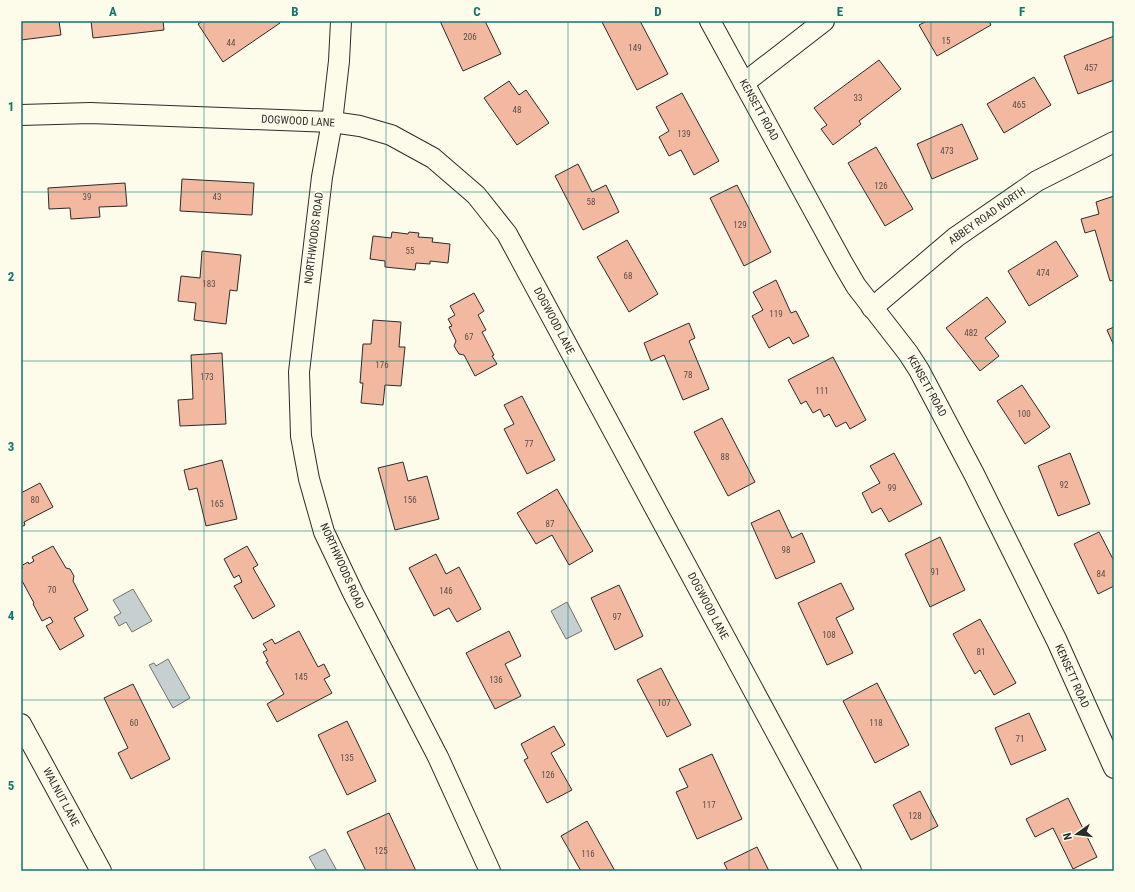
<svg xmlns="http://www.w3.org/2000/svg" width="1135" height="892" font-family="'Roboto Condensed',sans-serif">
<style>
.water{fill:#c7d0d0;stroke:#74746e}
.building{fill:#f2b8a0;stroke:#2b2b2b}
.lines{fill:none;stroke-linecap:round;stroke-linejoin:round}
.street-casing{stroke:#2b2b2b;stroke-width:22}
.street{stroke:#fdfbea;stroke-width:20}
.grid{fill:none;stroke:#0f766e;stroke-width:1;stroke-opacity:0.55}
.labels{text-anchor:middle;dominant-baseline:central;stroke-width:3;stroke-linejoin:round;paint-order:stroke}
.number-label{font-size:9px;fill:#5d4e48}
.street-label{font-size:11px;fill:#2b2b2b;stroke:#fdfbea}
.neatline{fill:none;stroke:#0f766e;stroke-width:1.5}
.grid-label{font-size:13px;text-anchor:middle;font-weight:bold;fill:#0f766e}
</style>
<rect width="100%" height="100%" fill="#fdfbea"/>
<g class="water">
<path d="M133,589L152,621L132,632L126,622L119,626L114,617L121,613L113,600Z"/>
<path d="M567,602L582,631L566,639L551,611Z"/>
<path d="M168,659L190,698L173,708L149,665L154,663L156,666Z"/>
<path d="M325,849L337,871H317L309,857Z"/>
</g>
<g class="building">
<path d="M21,21H59L61,35L21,40Z"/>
<path d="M91,21H163L164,30L93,38Z"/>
<path d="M203,21H279L280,23L223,62L198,24Z"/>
<path d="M440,21H485L501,54L463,71Z"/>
<path d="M605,21H640L668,74L637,90L602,22Z"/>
<path d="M927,21H989L991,25L937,56L919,25Z"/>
<path d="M1114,36V80L1078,94L1064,56Z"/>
<path d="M879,60L901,89L859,121L861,124L833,145L821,129L827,125L814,108Z"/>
<path d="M1034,77L1051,105L1004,133L987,104Z"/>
<path d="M509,81L519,95L526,90L549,123L517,145L484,98Z"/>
<path d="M682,93L719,161L694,175L681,150L669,156L659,137L669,131L656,107Z"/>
<path d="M962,124L978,159L932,179L917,144Z"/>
<path d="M876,147L913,209L885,226L848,163Z"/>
<path d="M578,164L592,192L606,185L619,212L583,230L555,176Z"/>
<path d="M182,179L254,183L252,215L180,211Z"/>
<path d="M125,183L127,206L99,207L100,217L71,219L70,208L49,209L48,188Z"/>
<path d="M737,185L771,252L744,266L710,198Z"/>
<path d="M1114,196V280L1110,281L1095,230L1085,233L1081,219L1099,214L1096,202Z"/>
<path d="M392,232L408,234L409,232L419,233L418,237L433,238L432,242L450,244L448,263L430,261V264L416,263L415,270L385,267V261L370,259L373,236L391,238Z"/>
<path d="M627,240L658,294L629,312L597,257Z"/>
<path d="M1056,241L1078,276L1029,306L1008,271Z"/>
<path d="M202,251L241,255L237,291L230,290L226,324L194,320L196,303L178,301L181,276L200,278Z"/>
<path d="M776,280L791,313L796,311L809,336L793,344L789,337L769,348L752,316L763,310L753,292Z"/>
<path d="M474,293L484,311L478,315L486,330L482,332L494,355L492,356L497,364L475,376L464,355L459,354L454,346L456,341L449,327L452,326L448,319L455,315L450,306Z"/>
<path d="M987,297L1006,322L985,338L999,356L980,371L946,328Z"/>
<path d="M373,320L401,322L399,347H405L401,386L385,385L383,405L361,403L363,383H360L363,344H371Z"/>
<path d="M689,323L695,338L689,341L709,389L683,400L664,355L651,361L644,343Z"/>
<path d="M1114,327V346L1107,330Z"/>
<path d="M222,353L226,424L180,426L178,400L193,399L191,355Z"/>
<path d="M833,357L866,420L850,429L846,422L836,427L829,414L824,417L820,409L813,413L806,401L801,404L788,380Z"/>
<path d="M1022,385L1050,427L1025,444L997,401Z"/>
<path d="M522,396L555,460L527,474L504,429L514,424L504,405Z"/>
<path d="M722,418L755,482L728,496L694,432Z"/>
<path d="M894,453L922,504L889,522L881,508L872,513L862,493L880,483L870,466Z"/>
<path d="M1070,453L1090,504L1058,516L1038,466Z"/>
<path d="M222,460L237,519L206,526L197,488L189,490L184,470Z"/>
<path d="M403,462L408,481L427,476L439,519L395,530L378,468Z"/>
<path d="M40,483L53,507L24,522L25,525L21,527V493Z"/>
<path d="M557,489L593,551L569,565L552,535L536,544L517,513Z"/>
<path d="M779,510L792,538L802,533L815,562L776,579L751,523Z"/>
<path d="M1099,532L1114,561V586L1098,594L1074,544Z"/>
<path d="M940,537L965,590L930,607L905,554Z"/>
<path d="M53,546L66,568L70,569L74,576L73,581L88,610L74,618L84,636L60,650L46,626L53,622L50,617L42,621L33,604L34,603L21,579V569L23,568L21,566L28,562L29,564L34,561L32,557Z"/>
<path d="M247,546L258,565L253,568L275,606L253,619L234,586L242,582L239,575L234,578L224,559Z"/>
<path d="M436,554L446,574L459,567L481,609L457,622L449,608L434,616L409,568Z"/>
<path d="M841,583L854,609L836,618L853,653L827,665L798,603Z"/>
<path d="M619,585L643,636L615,650L591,598Z"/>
<path d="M980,619L1016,683L994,695L980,670L975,674L953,634Z"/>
<path d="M299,631L318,667L324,664L330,676L324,679L332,693L277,722L267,704L284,694L266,662L268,661L263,652L267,650L263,644L272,639L275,644Z"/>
<path d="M509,631L521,656L505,664L521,696L495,709L466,653Z"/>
<path d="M661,668L691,725L667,737L637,680Z"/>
<path d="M877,683L909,745L875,763L843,701Z"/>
<path d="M133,684L170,759L131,779L118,753L128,748L104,698Z"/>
<path d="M1029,713L1046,750L1011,765L995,728Z"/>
<path d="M347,721L376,781L347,795L318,735Z"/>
<path d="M554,726L565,745L551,753L572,790L547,803L524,760L528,758L521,744Z"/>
<path d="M712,754L742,819L697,839L676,792L688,787L679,769Z"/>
<path d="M920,791L938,826L911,840L893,805Z"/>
<path d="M1068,798L1097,857L1073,869L1053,828L1035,837L1026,819Z"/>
<path d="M389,813L416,871H366L347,832Z"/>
<path d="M587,821L615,871H581L561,836Z"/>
<path d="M757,847L769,871H728L724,863Z"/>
</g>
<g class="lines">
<g class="street-casing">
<g id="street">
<path d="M341,21L339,61L332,122L322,177L299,372L301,436L309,479L324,532L353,593L438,757L490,871"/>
<path d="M710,21L842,262L856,286L908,353L919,370L974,474L1057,641L1114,768"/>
<path d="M744,83L824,21"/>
<path d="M21,115L90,113L332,122L360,126L391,135L433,158L476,195L507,234L851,871"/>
<path d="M872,308L956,237L1037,181L1114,142"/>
<path d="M21,724L101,871"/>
</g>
</g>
<use href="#street" class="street"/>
</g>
<path class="grid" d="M204,21V871M386,21V871M568,21V871M749,21V871M931,21V871M21,192H1114M21,361H1114M21,531H1114M21,700H1114"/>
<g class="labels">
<g class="number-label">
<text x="470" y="37">206</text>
<text x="946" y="41">15</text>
<text x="231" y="43">44</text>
<text x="635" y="48">149</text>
<text x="1091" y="68">457</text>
<text x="858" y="98">33</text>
<text x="1019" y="105">465</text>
<text x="517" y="110">48</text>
<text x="684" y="134">139</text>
<text x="947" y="151">473</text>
<text x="881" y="186">126</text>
<text x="87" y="197">39</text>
<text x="217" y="197">43</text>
<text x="591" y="202">58</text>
<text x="740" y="225">129</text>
<text x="410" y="251">55</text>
<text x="1043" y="273">474</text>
<text x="628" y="276">68</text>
<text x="209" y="284">183</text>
<text x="776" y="314">119</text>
<text x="971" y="333">482</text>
<text x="469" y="337">67</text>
<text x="382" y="365">176</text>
<text x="688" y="375">78</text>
<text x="207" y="377">173</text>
<text x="822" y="391">111</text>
<text x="1024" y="414">100</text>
<text x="529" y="444">77</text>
<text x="725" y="457">88</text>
<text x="1064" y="485">92</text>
<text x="892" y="488">99</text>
<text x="35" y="500">80</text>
<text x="410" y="500">156</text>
<text x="217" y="504">165</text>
<text x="550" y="524">87</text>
<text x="786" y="550">98</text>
<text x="935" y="572">91</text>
<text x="1101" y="574">84</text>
<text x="52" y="590">70</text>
<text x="446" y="591">146</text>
<text x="617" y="617">97</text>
<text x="829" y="635">108</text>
<text x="981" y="652">81</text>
<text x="301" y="677">145</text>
<text x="496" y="680">136</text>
<text x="664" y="703">107</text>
<text x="134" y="723">60</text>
<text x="876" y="723">118</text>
<text x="1020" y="739">71</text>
<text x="347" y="758">135</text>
<text x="548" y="775">126</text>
<text x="709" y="805">117</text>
<text x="915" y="816">128</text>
<text x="381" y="851">125</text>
<text x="588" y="854">116</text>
</g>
<g class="street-label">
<text transform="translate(759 110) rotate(61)">KENSETT ROAD</text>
<text transform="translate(298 121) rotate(3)">DOGWOOD LANE</text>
<text transform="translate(987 216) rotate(-35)">ABBEY ROAD NORTH</text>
<text transform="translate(314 238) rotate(-83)">NORTHWOODS ROAD</text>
<text transform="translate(554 321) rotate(62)">DOGWOOD LANE</text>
<text transform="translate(927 386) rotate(61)">KENSETT ROAD</text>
<text transform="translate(342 566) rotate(66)">NORTHWOODS ROAD</text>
<text transform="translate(708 606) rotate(62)">DOGWOOD LANE</text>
<text transform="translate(1072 676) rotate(66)">KENSETT ROAD</text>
<text transform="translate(61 797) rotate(62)">WALNUT LANE</text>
</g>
</g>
<rect width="1135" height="892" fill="none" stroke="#fdfbea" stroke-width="44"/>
<g transform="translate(1077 834) rotate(256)" stroke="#fdfbea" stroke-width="3" paint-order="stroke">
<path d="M0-3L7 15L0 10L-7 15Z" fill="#2b2b2b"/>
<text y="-6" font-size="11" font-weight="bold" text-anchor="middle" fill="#2b2b2b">N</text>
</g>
<rect x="22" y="22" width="1091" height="848" class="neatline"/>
<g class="grid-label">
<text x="113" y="16">A</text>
<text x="295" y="16">B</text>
<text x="477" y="16">C</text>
<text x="658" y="16">D</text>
<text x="840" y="16">E</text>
<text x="1022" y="16">F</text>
<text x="11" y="111">1</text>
<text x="11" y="281">2</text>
<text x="11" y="451">3</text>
<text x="11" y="620">4</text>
<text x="11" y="790">5</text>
</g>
</svg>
